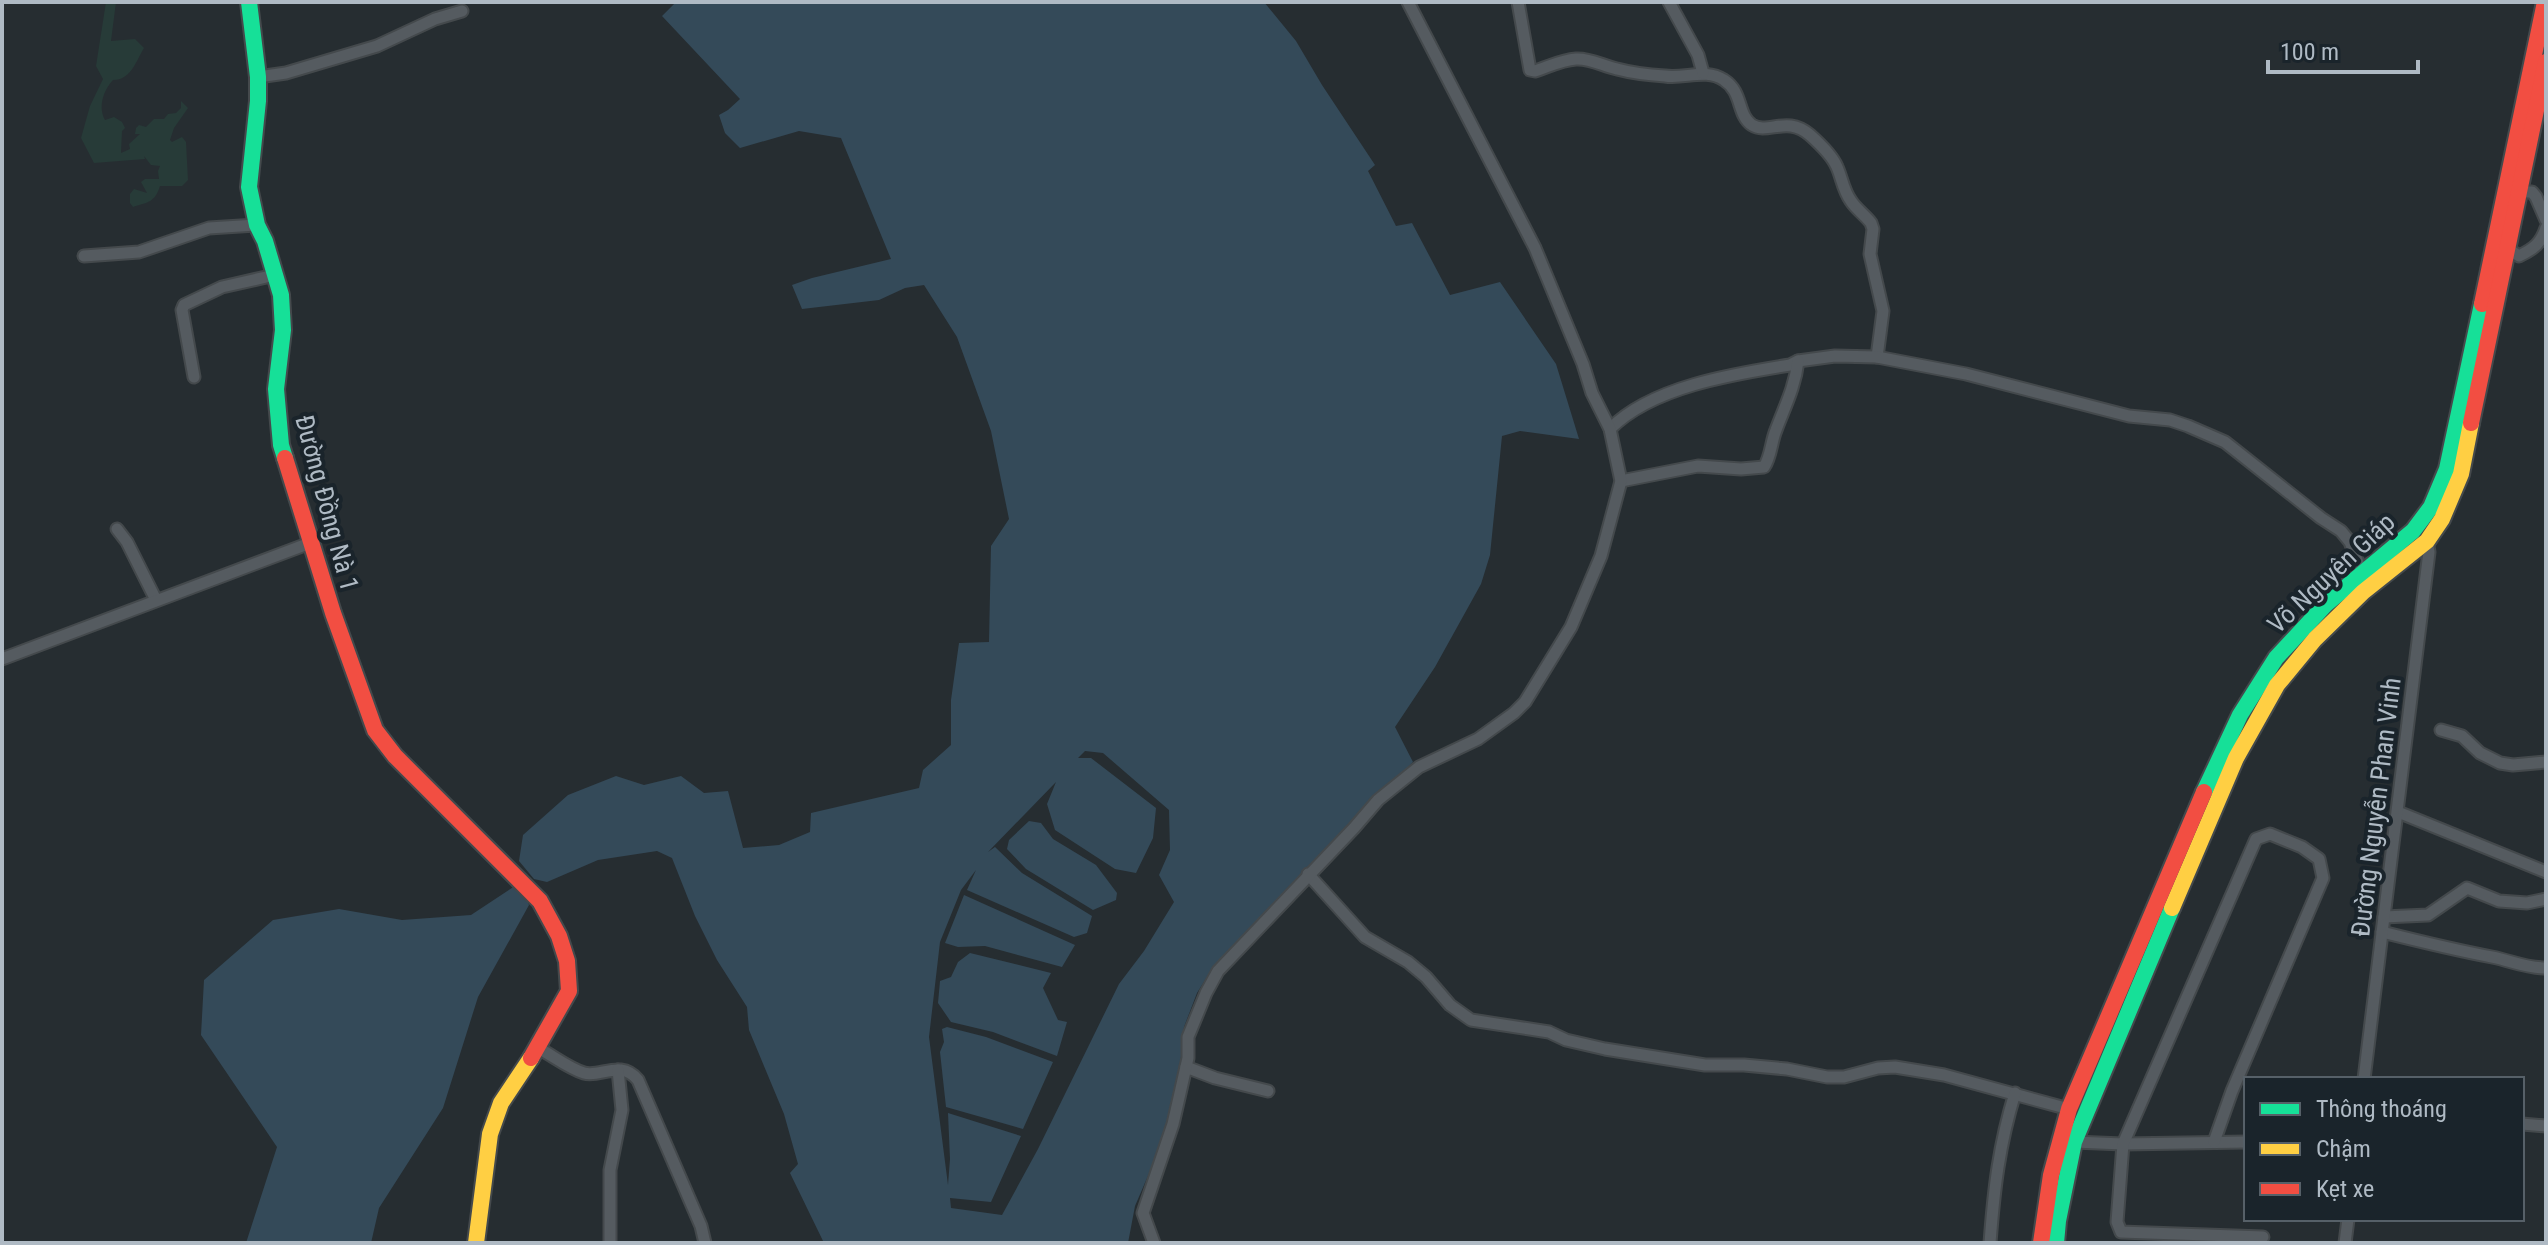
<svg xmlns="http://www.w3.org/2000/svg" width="2548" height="1245" font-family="'Roboto Condensed',sans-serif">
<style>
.green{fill:#273b38}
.water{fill:#344a59;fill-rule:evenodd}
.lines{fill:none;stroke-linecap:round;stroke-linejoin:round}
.street-casing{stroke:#44494c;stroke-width:15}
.fast-casing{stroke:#44494c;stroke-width:20}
.slow-casing{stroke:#44494c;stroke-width:20}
.jam-casing{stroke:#44494c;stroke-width:20}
.street{stroke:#555b60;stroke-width:11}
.fast{stroke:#16e098;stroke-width:16}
.slow{stroke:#ffcf43;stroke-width:16}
.jam{stroke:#f24e42;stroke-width:16}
.labels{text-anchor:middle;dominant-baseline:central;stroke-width:8;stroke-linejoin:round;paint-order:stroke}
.street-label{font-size:26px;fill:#afbac4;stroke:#1a242b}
</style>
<rect width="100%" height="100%" fill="#262d31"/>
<path class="green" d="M106,2H116L111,41L135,39L144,48C136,61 131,80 113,80C103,91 98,107 105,120L114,117L122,122L125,128L122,131L121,153L130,149L129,144L140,134H135L136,128L139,125L146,127L154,119H164L168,114L176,113L181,108V101L188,108L174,128L170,140L172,142L182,137L186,142L188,180L182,186H160C155,202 149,202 133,207L130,203V194L134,189L147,193L141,182L145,179H159L158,171L160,166L151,165L144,156L145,159L94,163L81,138L90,106L103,79L96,66Z"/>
<g class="water">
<path d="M676,2H1264L1296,41L1322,85L1375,165L1368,171L1396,226L1412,223L1450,295L1500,282L1556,364L1579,439L1520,431L1502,436L1490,555L1481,584L1435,667L1395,727L1413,762L1300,875L1212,969L1197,993L1184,1027L1177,1096L1160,1148L1135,1206L1128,1243H824L790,1173L798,1164L784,1114L749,1030L747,1007L717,960L695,916L672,858L657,851L598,860L547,882L534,879L519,861L523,835L568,795L616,776L644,785L681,776L704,793L728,791L743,848L779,845L810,832L811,813L919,788L923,770L951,745V700L959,643L989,642L991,546L1009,519L991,431L957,337L924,285L905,288L879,300L802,309L792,285L812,278L891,259L841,138L799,131L740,148L725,133L719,115L728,110L740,99L662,16ZM1085,751L1103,753L1169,810L1170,850L1159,875L1174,902L1144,951L1119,984L1038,1149L1002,1215L951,1208L950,1198L991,1202L1021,1136L948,1113L950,1159L948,1185L929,1037L940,942L961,890L976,870L967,890L1074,937L1087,933L1092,916L1022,873L995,847L988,852L1056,782L1047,804L1055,830L1115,869L1136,873L1153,838L1156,808L1091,758H1078Z"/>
<path d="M1029,821L1041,823L1053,839L1096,865L1117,893L1116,900L1093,910L1026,869L1007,849L1009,840Z"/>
<path d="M521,882L529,905L478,997L443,1108L379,1208L371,1243H246L277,1147L201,1035L204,980L273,920L339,909L402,920L471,915Z"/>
<path d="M964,895L1075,945L1062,967L985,946L958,947L945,943Z"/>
<path d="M970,953L1051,973L1043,988L1058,1020L1067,1022L1057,1056L993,1032L951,1022L938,1003L940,981L951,977L958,962Z"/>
<path d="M947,1027L986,1037L1053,1062L1023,1129L946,1107L940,1052L944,1042L942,1029Z"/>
</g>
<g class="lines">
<g class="street-casing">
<g id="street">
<path d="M1518,2L1530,70L1535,71C1548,67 1561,60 1576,59C1590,58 1603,66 1617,69C1632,73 1649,75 1665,76C1685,79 1706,68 1724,80C1743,92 1737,115 1752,125C1768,135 1787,115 1810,135C1819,143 1832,155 1837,167C1842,178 1843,190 1851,201C1856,209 1865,215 1871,223L1873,229L1870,254L1883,311L1877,357"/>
<path d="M1669,2L1698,55L1703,73"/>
<path d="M258,77L286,73L377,46L435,19L462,11"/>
<path d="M2519,192H2532L2536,197L2546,220"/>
<path d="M2507,248L2519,256C2534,249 2541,243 2546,228"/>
<path d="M84,256L139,252L209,228L257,225"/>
<path d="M194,377L182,310L184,305L222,287L275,275"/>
<path d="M1610,429C1651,387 1733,374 1790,365L1798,361L1835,356L1877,357L1966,374L2129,416L2170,420L2188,426L2225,442L2321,518L2341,531L2350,542L2362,573"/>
<path d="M1621,481L1698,466L1741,469L1764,467C1771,457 1771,442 1776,430C1785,406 1795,387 1798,361"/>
<path d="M117,529L127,542L156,600"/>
<path d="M2,659L310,543"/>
<path d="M2441,730L2462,736L2480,753L2500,763L2513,765L2546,762"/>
<path d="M2398,812L2546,872"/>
<path d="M1308,874L1365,937L1408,962L1426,977L1450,1005L1471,1020L1549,1032L1566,1040L1605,1049L1705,1065H1744L1787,1069L1827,1077H1844L1878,1068L1895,1067L1944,1075L2069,1109"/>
<path d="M2384,917L2428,915L2467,888L2499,901L2527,903L2546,899"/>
<path d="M2382,932C2418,941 2455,950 2492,957C2512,961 2525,968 2546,968"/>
<path d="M538,1048C552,1055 568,1068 584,1073C600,1078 621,1059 638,1080L701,1226L705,1243"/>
<path d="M1186,1067L1215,1078L1268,1091"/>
<path d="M2364,1079L2429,552L2427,541"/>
<path d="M2522,1124L2546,1126"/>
<path d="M2074,1142L2123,1144L2246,1142"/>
<path d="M2214,1142L2232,1091L2323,878L2319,859L2302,847L2270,834L2256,839L2123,1144L2117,1222L2121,1232L2263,1237"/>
<path d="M610,1243V1170L622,1110L618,1070"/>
<path d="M1154,1243L1143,1213L1173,1124L1188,1058V1037L1206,993L1218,971L1354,828L1378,800L1419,767L1478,739L1514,713L1525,702L1571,627L1582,601L1601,556L1621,481L1610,429L1592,393L1583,364L1535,248L1408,2"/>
<path d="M1990,1243C1994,1189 1999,1145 2015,1093"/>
<path d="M2345,1243L2348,1219"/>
</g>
</g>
<g class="fast-casing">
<g id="fast">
<path d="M249,2L258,77V101L249,187L257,225L265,241L281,295L283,330L276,389L281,445L285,458"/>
<path d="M2204,792L2240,715L2276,658L2326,604L2413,531L2431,507L2447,469L2482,304"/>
<path d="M2056,1243L2058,1221L2074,1142L2172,908"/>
</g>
</g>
<g class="slow-casing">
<g id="slow">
<path d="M2172,908L2236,758L2277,685L2315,639L2363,592L2427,541L2442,519L2461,474L2471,423"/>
<path d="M476,1243L490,1134L501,1103L531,1058"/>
</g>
</g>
<g class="jam-casing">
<g id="jam">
<path d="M2482,304L2545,2"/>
<path d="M2471,423L2546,62"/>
<path d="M285,458L333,613L375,730L395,756L540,901L559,936L567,961L569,991L531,1058"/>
<path d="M2041,1243L2051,1175L2069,1109L2204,792"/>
</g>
</g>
<use href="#street" class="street"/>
<use href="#fast" class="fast"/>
<use href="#slow" class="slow"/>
<use href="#jam" class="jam"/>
</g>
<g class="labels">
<g class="street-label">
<text transform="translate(327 503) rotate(75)">Đường Đồng Nà 1</text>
<text transform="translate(2331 573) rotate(-43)">Võ Nguyên Giáp</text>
<text transform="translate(2376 807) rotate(-83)">Đường Nguyễn Phan Vinh</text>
</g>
</g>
<rect width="2548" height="1245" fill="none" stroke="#afbac4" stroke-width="8"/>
<rect x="2244" y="1077" width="280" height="144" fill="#1a242b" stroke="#566068" stroke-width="2"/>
<rect x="2260" y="1103" width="40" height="12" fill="#16e098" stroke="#566068" stroke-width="2"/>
<text x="2316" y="1117" font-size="24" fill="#afbac4">Thông thoáng</text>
<rect x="2260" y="1143" width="40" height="12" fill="#ffcf43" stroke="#566068" stroke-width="2"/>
<text x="2316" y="1157" font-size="24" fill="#afbac4">Chậm</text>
<rect x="2260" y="1183" width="40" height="12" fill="#f24e42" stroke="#566068" stroke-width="2"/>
<text x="2316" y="1197" font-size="24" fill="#afbac4">Kẹt xe</text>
<path d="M2268 60v12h150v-12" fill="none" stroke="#afbac4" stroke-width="4"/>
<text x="2280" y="60" font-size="24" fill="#afbac4" stroke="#1a242b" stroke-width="6" paint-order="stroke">100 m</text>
</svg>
